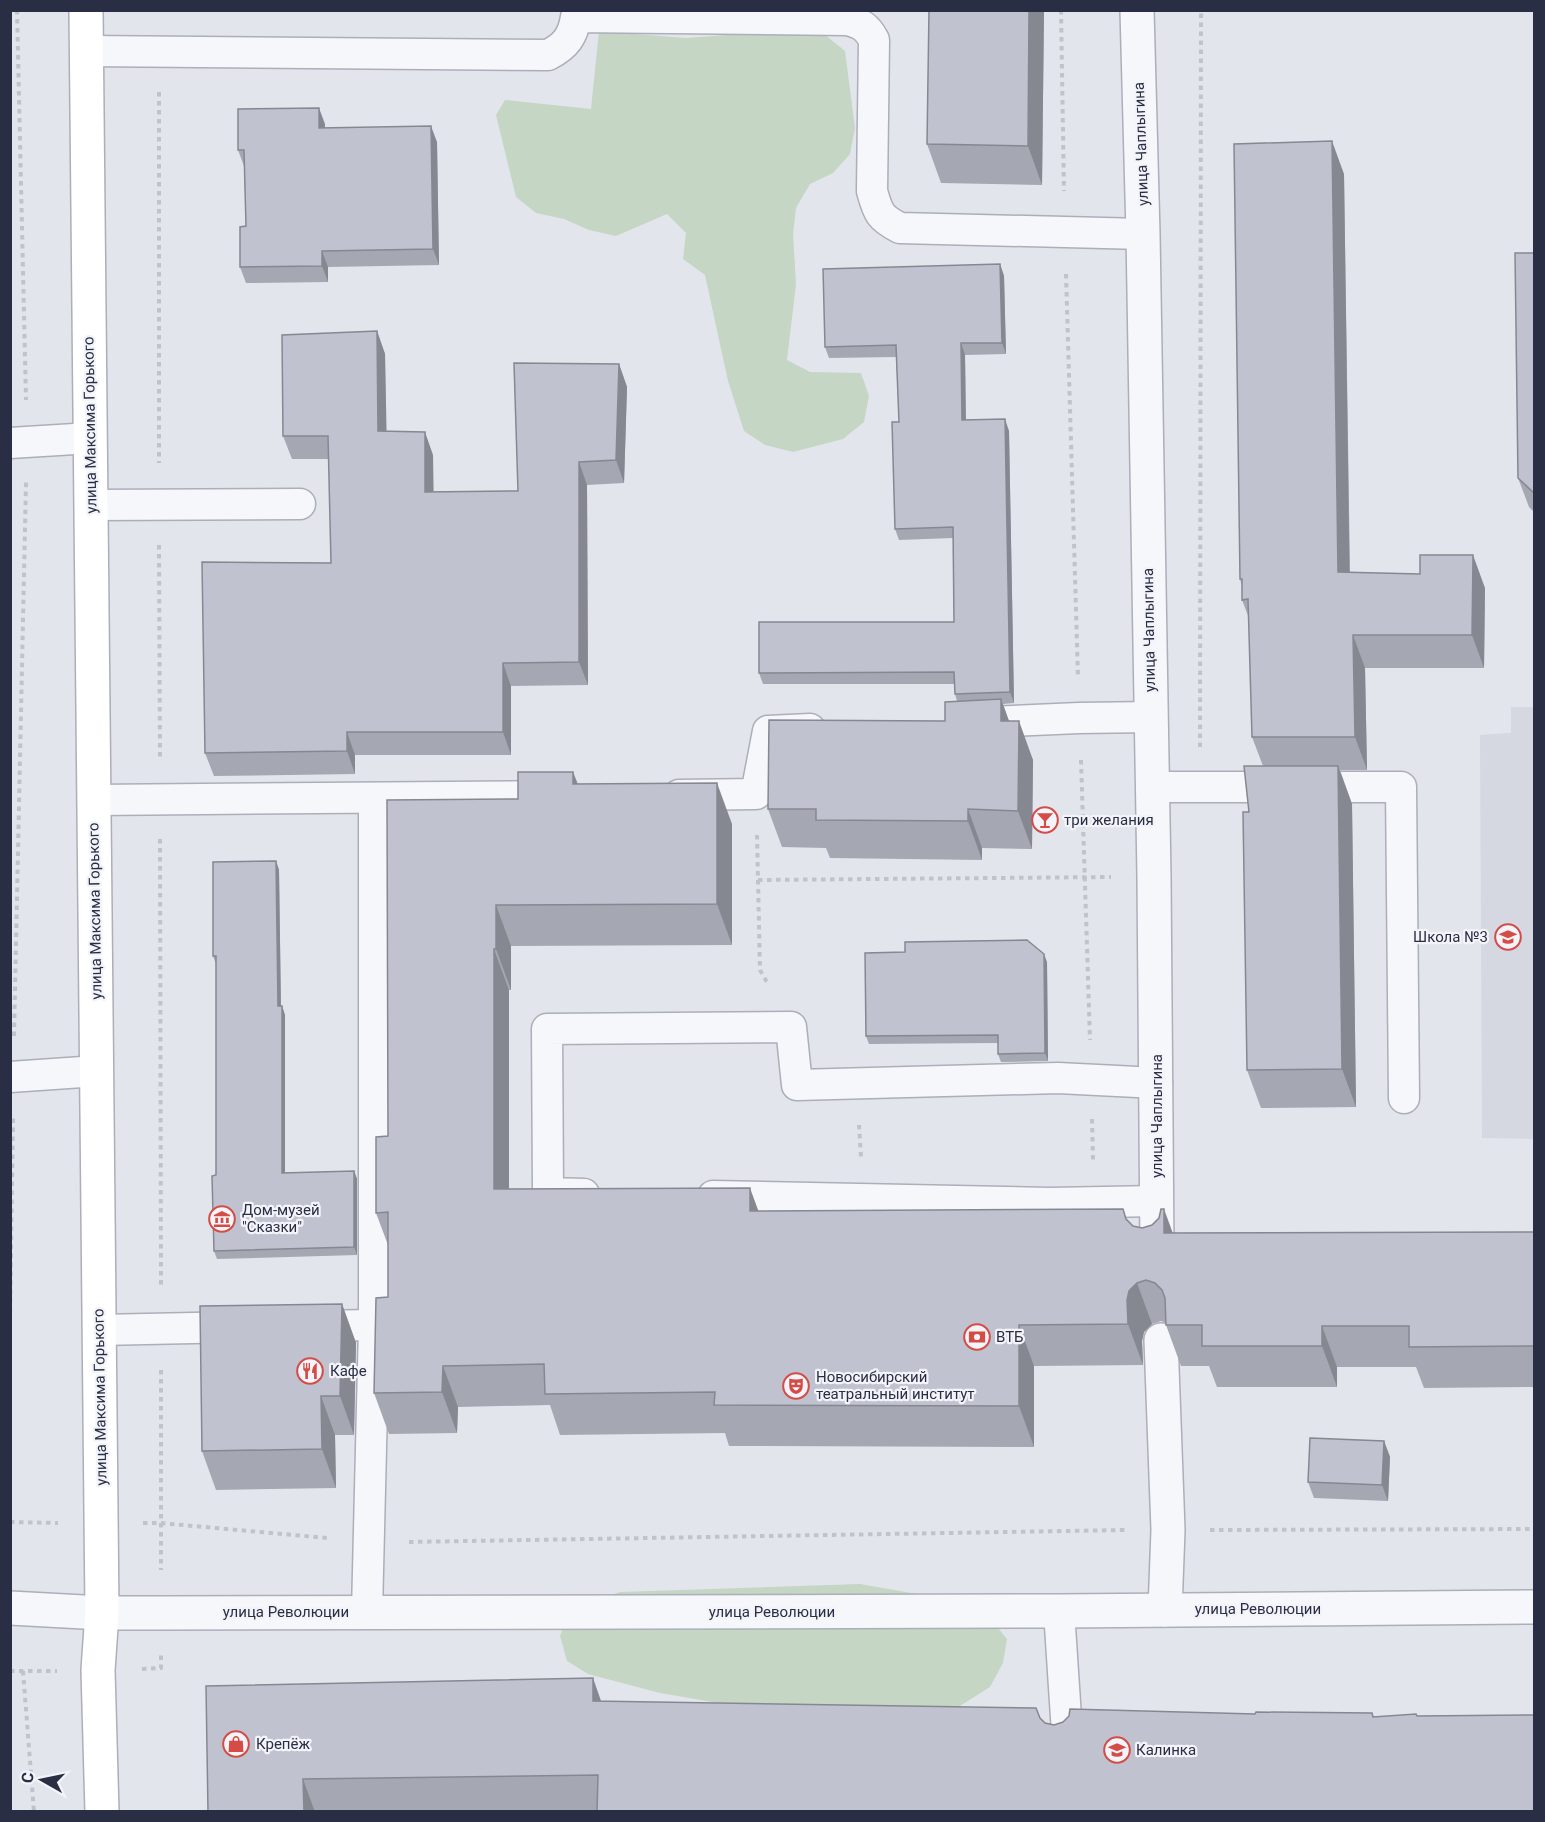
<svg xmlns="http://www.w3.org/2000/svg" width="1545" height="1822" font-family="Roboto,sans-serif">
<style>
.built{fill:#d5d7e1}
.green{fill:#c5d6c4}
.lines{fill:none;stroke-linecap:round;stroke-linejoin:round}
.lane-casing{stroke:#acaeba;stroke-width:33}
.street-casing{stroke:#acaeba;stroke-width:36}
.secondary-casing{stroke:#acaeba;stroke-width:36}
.path{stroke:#c1c3cb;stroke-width:4;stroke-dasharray:4.5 4.5;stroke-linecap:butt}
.lane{stroke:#f6f7fa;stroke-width:30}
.street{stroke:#f6f7fa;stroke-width:33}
.secondary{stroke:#fff;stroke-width:33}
.wall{fill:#a5a7b2}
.shaded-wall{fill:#868891}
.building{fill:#c0c2cf;stroke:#868891;stroke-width:1.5}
.labels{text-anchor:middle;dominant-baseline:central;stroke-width:4.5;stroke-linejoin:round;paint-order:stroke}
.street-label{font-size:15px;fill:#2a2e45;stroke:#f3f4f9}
.poi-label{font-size:15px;fill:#2a2e45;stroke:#f3f4f9;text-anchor:start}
</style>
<rect width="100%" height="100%" fill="#e3e5ec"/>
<path class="built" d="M1511,707H1534V1139L1482,1138L1480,735L1511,733Z"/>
<g class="green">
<path d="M795,30L824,34L845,51L855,128L850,154L833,173L810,184L796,208L793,234L796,284L787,360L810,372L861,373L869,396L864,422L843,439L793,452L765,445L744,431L728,381L705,275L683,259L686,233L667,214L616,236L589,230L564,219L536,213L516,197L496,115L505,100L591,109L599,31L686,38Z"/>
<path d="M860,1584L940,1598L990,1618L1007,1639L1003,1663L990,1687L944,1716L789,1715L660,1693L588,1674L567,1661L560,1636L570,1610L620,1592Z"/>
</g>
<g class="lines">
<g class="lane-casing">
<g id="lane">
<path d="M87,51L548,55C566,46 573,36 576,17L847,20C861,23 867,27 874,40L872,191C878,213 880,218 900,228L1143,234"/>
<path d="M10,443L91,438"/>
<path d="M91,505L300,504"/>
<path d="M968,723L1079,718L1151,717"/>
<path d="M1152,787H1401L1404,1098"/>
<path d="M679,795L756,794L768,731L810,729"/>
<path d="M374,798V1325"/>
<path d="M94,800L559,796"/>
<path d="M10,1077L97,1071"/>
<path d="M584,1194L548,1193L547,1029L791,1027L797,1085L1058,1078L1157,1083"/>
<path d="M713,1196L1050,1203L1157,1201"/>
<path d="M309,1326L374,1325L367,1612"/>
<path d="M99,1330L240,1327"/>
<path d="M1059,1611L1068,1748"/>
</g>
</g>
<g class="street-casing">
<g id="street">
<path d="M1137,10L1143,234L1154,877L1157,1250"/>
<path d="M1161,1340L1168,1530L1165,1610"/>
<path d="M10,1608L102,1613H161L1059,1611L1534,1607"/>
</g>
</g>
<g class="secondary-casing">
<path id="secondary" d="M86,10L102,1613L98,1670L102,1812"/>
</g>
<g class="path">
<path d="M17,10L26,400"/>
<path d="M1061,10L1064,191"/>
<path d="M159,92V463"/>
<path d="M1066,274L1078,677"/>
<path d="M159,545L160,760"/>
<path d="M1200,747L1201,10"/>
<path d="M1081,760L1090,1040"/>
<path d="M757,835L760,970L768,984"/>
<path d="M160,839L161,1288"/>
<path d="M758,880L1111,877"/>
<path d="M14,1036L26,482"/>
<path d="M1092,1119L1093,1160"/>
<path d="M859,1125L861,1157"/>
<path d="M10,1321L13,1118"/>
<path d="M161,1370V1570"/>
<path d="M10,1522L58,1523"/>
<path d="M143,1523H160L327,1538"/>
<path d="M1210,1530L1534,1529"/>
<path d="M409,1542L1125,1530"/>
<path d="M142,1669L161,1668V1655"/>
<path d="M10,1671H57"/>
<path d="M23,1671L34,1812"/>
</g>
<use href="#lane" class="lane"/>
<use href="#street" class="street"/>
<use href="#secondary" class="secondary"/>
</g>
<g class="wall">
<path d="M929,10H1044L1042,185L941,183L927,144Z"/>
<path d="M325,124V128L437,142L439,265L328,267V282L246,283L240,267L246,226L244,166L238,150Z"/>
<path d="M1344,174L1350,572L1485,588L1484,668H1365L1367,770H1340L1352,804L1356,1107L1261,1108L1247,1070L1249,812L1263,766L1252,737L1249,618L1242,600V586L1240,579Z"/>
<path d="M1534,253V512L1529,507L1518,478Z"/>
<path d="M1000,264L1004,276L1006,354L965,355L966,420L1009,431L1014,703L1003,704L1009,721L1033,760L1032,849L982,848V860L830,858L826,848L782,847L768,809L945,721L957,701L955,694L954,684H763L759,673L954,622L953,538L899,540L895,529L899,422L896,357L829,358L825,347Z"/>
<path d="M377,331L385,354L386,431L433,455V492L518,491L619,364L627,387L624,483L587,485L588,685L511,686V755H355V774L214,776L205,753L331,563L329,459H292L283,436Z"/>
<path d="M573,772L578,784L732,824V945L511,946V990H509V1189L759,1211L1127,1220L1133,1226L1173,1233L1534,1232V1387L1424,1388L1416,1367H1337V1387H1217L1209,1366H1181L1166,1325V1323L1161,1321L1152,1324L1144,1332L1142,1341L1143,1365L1034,1366V1447L729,1446L725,1433L560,1435L550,1405L458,1407L457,1433L389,1434L374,1393L388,1297V1245L376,1213L388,1136L518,799Z"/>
<path d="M276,861L279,870L281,1006H282L285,1015V1173L354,1171L357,1179V1255L217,1259L214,1251L216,1175V964L213,956Z"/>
<path d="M1047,962L1048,1061L1001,1062L998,1054V1043L869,1044L866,1036Z"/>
<path d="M342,1304L356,1343L354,1435H335L336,1488L216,1490L202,1451Z"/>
<path d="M1384,1441L1390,1457L1388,1501L1314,1498L1308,1482Z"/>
<path d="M206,1686L1040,1718L1045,1723L1054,1725L1255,1714L1372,1713L1374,1717L1417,1716L1534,1812H208Z"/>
</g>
<g class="shaded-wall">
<path d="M1029,10H1044L1042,185L1028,146Z"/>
<path d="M319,108L325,124V144L319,128Z"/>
<path d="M431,126L437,142L439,265L433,249Z"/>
<path d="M1332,141L1344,174L1350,605L1338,572Z"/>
<path d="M322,251L328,267V282L322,266Z"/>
<path d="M1000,264L1004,276L1006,354L1002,343Z"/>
<path d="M377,331L385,354L387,454L378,431Z"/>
<path d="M961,343L965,355L966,432L962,420Z"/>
<path d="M619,364L627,387L624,483L616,460Z"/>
<path d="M1005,419L1009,431L1014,703L1010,692Z"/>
<path d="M425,432L433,455L434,515L425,492Z"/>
<path d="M579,462L587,485L588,685L579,662Z"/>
<path d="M1473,555L1485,588L1484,668L1472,635Z"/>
<path d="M1353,635L1365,668L1367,770L1355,737Z"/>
<path d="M503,663L511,686V755L503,732Z"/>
<path d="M1001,699L1015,738L1001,721Z"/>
<path d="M1019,721L1033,760L1032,849L1018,811Z"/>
<path d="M347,732L355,755V774L347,751Z"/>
<path d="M1338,766L1352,804L1356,1107L1342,1069Z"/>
<path d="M573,772L588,813L573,784Z"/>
<path d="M717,783L732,824V945L717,904Z"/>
<path d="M968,809L982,848V860L968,821Z"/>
<path d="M276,861L279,870L281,1015L278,1006Z"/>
<path d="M496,905L511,946V990L496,949Z"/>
<path d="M494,949L509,990V1230L494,1189Z"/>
<path d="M1044,954L1047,962L1048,1061L1045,1053Z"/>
<path d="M282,1006L285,1015V1181L282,1173Z"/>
<path d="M354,1171L357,1179V1255L354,1247Z"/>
<path d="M750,1188L765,1229L750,1211Z"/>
<path d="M1164,1209L1179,1250L1164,1233Z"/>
<path d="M1137,1283L1152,1324L1144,1332L1142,1341L1143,1365L1128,1324L1127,1300L1129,1291Z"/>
<path d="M342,1304L356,1343L354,1435L340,1396Z"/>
<path d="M1019,1325L1034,1366V1447L1019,1406Z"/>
<path d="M1322,1326L1337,1367V1387L1322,1346Z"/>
<path d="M443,1366L458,1407L457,1433L442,1392Z"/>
<path d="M321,1396L335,1435L336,1488L322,1449Z"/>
<path d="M1384,1441L1390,1457L1388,1501L1382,1485Z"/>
<path d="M593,1678L607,1718L593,1701Z"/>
<path d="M303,1779L315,1812H304Z"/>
</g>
<g class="building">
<path d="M929,10H1029L1028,146L927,144Z"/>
<path d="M319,108V128L431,126L433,249L322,251V266L240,267V227L246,226L244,150H238V109Z"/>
<path d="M1332,141L1338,572L1420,574V555H1473L1472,635H1353L1355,737H1252L1248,599L1242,600V579H1240L1234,144Z"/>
<path d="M1515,253H1534V493L1518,478Z"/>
<path d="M1000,264L1002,343H961L962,420L1005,419L1010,692L955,694L954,672L759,673V622H954L953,527L895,529L892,422H899L896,345L825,347L823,269Z"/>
<path d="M377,331L378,431L425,432V492L518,491L514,363L619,364L616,460L579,462V662L503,663V732H347V751L205,753L202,562L331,563L328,436H283L282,335Z"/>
<path d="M1001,699V721H1019L1018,811L968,809V821L816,820V809H768L769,720L945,721V702Z"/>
<path d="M1244,766H1338L1342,1069L1247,1070L1243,812H1249Z"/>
<path d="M518,772H573V784L717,783V904L496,905V949H494V1189L750,1188V1211L1123,1209L1126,1219L1133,1226L1142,1228L1152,1225L1159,1218L1161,1209H1164V1233L1534,1232V1346L1409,1347V1326H1322V1346H1202V1325H1166L1165,1298L1162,1290L1155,1283L1146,1280L1137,1283L1129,1291L1127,1300L1128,1324L1019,1325V1406L714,1405L715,1392L545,1394L544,1364L443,1366L442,1392L374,1393L376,1298L388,1297V1212L376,1213V1137L388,1136L387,800L518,799Z"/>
<path d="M276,861L278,1006H282V1173L354,1171V1247L214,1251L212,1176L216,1175V956H213V862Z"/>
<path d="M1027,940L1044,954L1045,1053L998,1054V1035L866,1036L865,953L905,952V942Z"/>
<path d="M342,1304L340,1396H321L322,1449L202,1451L200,1306Z"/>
<path d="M1310,1438L1384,1441L1382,1485L1308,1482Z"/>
<path d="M593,1678V1701L1036,1708L1040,1718L1045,1723L1054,1725L1063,1722L1069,1716L1070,1709L1255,1714L1256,1712L1372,1713L1373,1717L1416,1714L1417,1716L1534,1715V1812H597L598,1775L303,1779L304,1812H208L206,1686Z"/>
</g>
<defs>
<g id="bar-ring" transform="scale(1.35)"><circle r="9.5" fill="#f3f4f9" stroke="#d44c45" stroke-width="1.5"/><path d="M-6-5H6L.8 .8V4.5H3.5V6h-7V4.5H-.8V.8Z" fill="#d44c45"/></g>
<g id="school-ring" transform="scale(1.35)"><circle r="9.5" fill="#f3f4f9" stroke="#d44c45" stroke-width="1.5"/><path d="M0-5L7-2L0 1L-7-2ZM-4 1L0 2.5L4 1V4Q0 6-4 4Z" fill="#d44c45"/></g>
<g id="museum-ring" transform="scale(1.35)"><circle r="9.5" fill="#f3f4f9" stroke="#d44c45" stroke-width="1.5"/><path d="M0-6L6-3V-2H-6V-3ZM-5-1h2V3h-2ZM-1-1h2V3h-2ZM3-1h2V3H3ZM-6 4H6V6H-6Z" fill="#d44c45"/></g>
<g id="bank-ring" transform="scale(1.35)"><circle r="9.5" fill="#f3f4f9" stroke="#d44c45" stroke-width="1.5"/><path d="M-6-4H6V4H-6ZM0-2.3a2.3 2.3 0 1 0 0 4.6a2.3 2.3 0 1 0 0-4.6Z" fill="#d44c45"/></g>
<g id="restaurant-ring" transform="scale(1.35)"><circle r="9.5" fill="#f3f4f9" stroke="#d44c45" stroke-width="1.5"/><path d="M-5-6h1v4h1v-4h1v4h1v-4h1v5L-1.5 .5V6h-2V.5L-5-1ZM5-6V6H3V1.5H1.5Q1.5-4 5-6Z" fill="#d44c45"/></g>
<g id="theatre-ring" transform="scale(1.35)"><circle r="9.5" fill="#f3f4f9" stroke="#d44c45" stroke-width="1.5"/><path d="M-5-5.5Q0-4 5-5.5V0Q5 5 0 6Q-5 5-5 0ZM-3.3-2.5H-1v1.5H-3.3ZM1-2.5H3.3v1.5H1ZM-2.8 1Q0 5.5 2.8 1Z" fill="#d44c45"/></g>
<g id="shop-ring" transform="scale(1.35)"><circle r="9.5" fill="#f3f4f9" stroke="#d44c45" stroke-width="1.5"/><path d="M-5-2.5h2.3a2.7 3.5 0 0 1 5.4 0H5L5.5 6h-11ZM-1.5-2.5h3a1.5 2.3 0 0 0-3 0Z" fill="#d44c45"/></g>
</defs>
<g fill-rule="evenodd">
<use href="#bar-ring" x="1045" y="820"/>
<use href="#school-ring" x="1508" y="937"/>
<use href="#museum-ring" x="222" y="1219"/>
<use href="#bank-ring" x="977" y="1337"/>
<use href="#restaurant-ring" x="310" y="1371"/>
<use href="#theatre-ring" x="796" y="1386"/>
<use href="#shop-ring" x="236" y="1744"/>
<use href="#school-ring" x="1117" y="1750"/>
</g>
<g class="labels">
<g class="street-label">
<text transform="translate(1141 144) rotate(-92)">улица Чаплыгина</text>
<text transform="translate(90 425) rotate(-91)">улица Максима Горького</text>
<text transform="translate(1149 630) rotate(-91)">улица Чаплыгина</text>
<text transform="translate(95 911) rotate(-91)">улица Максима Горького</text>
<text transform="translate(1157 1116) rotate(-90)">улица Чаплыгина</text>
<text transform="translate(100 1397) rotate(-91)">улица Максима Горького</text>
<text x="1258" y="1609">улица Революции</text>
<text x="286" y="1612">улица Революции</text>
<text x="772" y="1612">улица Революции</text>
</g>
<g class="poi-label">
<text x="1064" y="820">три желания</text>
<text x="1488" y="937" text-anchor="end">Школа №3</text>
<text x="242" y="1210">Дом-музей<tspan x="242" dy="17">"Сказки"</tspan></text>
<text x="996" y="1337">ВТБ</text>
<text x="330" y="1371">Кафе</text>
<text x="816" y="1377">Новосибирский<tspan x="816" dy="17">театральный институт</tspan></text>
<text x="256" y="1744">Крепёж</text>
<text x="1136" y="1750">Калинка</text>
</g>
</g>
<rect width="1545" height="1822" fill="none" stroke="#2a2e45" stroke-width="24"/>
<g transform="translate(42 1780) rotate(279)" stroke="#f3f4f9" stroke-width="4.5" paint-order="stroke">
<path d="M0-4.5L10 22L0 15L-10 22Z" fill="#2a2e45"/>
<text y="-9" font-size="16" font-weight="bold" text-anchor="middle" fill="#2a2e45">С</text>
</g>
</svg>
